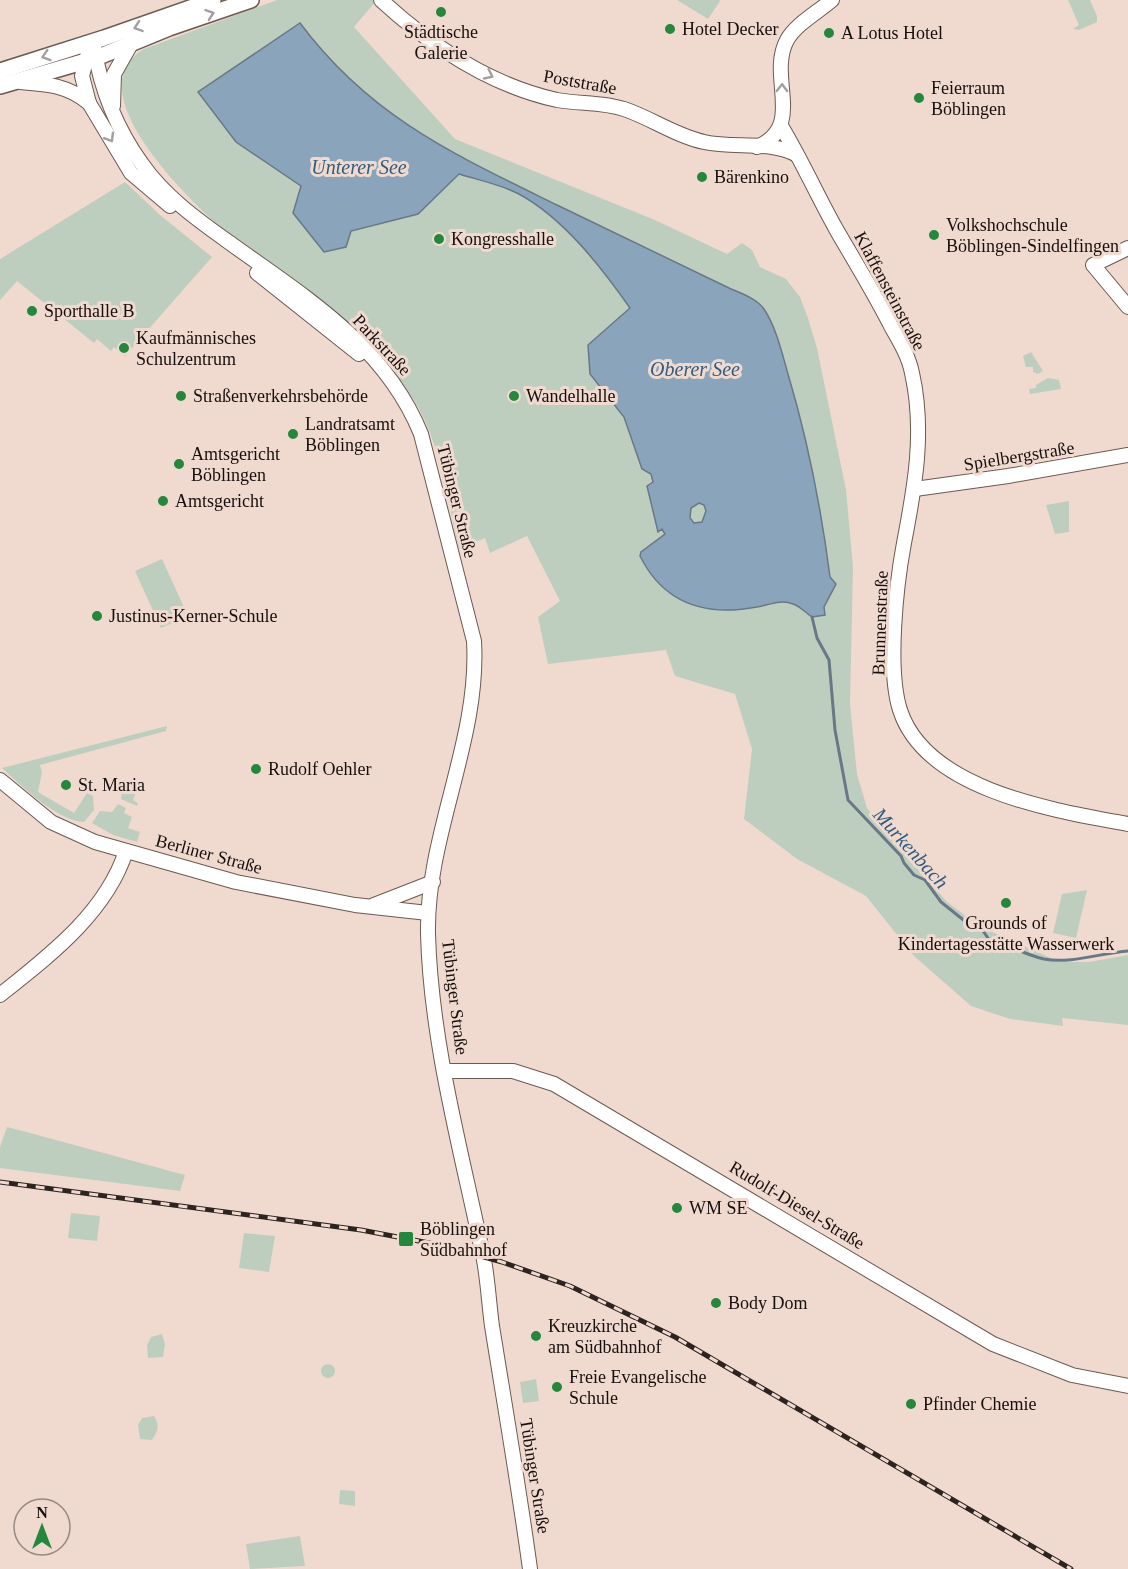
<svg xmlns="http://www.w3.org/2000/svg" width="1128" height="1569" font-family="'Times New Roman',serif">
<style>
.green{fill:#becebe}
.water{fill:#8aa5bb;stroke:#687886;stroke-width:1.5;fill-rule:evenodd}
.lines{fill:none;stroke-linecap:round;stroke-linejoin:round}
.stream{stroke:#687886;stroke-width:3}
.secondary-casing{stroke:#6c5950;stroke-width:16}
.primary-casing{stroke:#6c5950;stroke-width:18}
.secondary{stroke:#fff;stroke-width:14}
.primary{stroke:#fff;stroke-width:15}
.rail-casing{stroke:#2d2420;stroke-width:5}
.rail{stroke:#f0dad0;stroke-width:3;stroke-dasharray:9;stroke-linecap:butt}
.oneway{stroke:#a29f9e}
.poi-dot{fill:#24873b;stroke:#f0dad0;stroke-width:2}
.labels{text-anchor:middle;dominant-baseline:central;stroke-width:6;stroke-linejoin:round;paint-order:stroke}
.poi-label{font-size:18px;fill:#170f0c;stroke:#f0dad0;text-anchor:start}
.street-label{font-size:18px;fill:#170f0c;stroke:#f0dad0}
.water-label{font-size:20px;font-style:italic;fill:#305c7e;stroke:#f0dad0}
</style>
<rect width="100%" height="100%" fill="#f0dad0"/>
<g class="green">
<path d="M277,0H375L376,1L354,27L455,139L655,220L727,254L742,243L752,250L760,267L786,279L800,297L808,318L817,348L846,490L853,567L850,704L857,774L867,808L947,902L981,927L1060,962H1089L1128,955V1025L1062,1018L1063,1026L1010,1019L971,1006L914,956L866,896L797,859L744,819L752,749L735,694L675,676L666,650L548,664L538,617L560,601L527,536L490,553L485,538L459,549C446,497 441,440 410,394C400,379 387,361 374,348C332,307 282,279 237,242C201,212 70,92 144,49Z"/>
<path d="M677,0H719L720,1L708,19Z"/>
<path d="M1068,0H1090L1097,16V22L1079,30L1073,29L1079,25Z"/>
<path d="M125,182L160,215L212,257L125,356L114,347L111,351L97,339L94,343L17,281L0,300V259Z"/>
<path d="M1031,352L1043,371L1038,374L1033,372V367H1026L1023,356Z"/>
<path d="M1048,378L1059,380L1061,389L1030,394L1029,389L1036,388V385Z"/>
<path d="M1069,501V532L1055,534L1046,505Z"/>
<path d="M162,559L188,616L161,628L135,571Z"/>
<path d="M167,726L166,731L40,765L42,772L38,792L74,813L87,793L93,796L94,810L84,822C58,821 21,786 2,768Z"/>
<path d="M142,777L133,800L138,803L137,806L121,799L123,783L136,788Z"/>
<path d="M118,804L126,808L124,813L132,817L128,828L140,832L137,842L113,835L92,823L100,811L112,812Z"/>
<path d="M1087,890L1076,938L1053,933L1062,894Z"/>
<path d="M7,1127L19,1130L185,1175L180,1191L0,1168V1147Z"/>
<path d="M71,1213L100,1216L97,1241L68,1238Z"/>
<path d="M244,1233L275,1236L269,1272L239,1268Z"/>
<path d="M162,1334L165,1344L163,1357L148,1358L147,1345L151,1337Z"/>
<circle cx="328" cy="1371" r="7"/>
<path d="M536,1379L539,1401L523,1403L520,1382Z"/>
<path d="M154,1416C160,1426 158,1431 152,1440L140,1439L138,1425L142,1418Z"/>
<path d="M340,1490L355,1491V1506L339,1504Z"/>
<path d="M300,1536L305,1566L250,1569L246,1544Z"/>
</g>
<path class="water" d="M300,23C370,117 455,155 557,205C614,232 671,260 729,288C740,293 756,298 764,309C776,327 782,353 788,374C808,441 821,507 830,577L836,584L824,607L825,615L812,617C806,613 800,606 793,604C781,599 769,605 757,607C705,617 664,604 640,556L641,552L665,534L662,529L658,532L647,486L653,482L651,474L642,469L624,417L590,374L588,345L630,308C601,267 563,217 517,193C499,184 478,180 459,174L418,214L351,231L346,247L324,252L293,213L301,186L236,142L198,92ZM699,503L704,505L706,511L702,522L694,523L690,518L691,508Z"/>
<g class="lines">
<path class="stream" d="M812,617L817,638L829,660L835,730L848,800L901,856L904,863L914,875L925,880L941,902L966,922L981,928L990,941C1009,944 1025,955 1044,959C1071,964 1101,953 1128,951"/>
<g class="secondary-casing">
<g id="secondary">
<path d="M381,0C431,46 489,85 557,100C579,104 603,102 624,109C651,118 676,136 704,142C734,149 770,140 797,155"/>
<path d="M94,47C101,90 116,128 142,164C164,196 199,221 230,243C305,297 385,345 421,434L474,641C480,740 426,835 428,934C431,1044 462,1153 484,1260C488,1282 489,1304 492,1326C505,1407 519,1488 530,1569"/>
<path d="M88,53L82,76L89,103L131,173L170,206"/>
<path d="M20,82C47,84 67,85 89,103"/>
<path d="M113,106L114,74L131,44"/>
<path d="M781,126C801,159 817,195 836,229C855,262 875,294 892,328C900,342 909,357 912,373C925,431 915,486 904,543C896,586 887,669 900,710C926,791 1057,811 1128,824"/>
<path d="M757,147C806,126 767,77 787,40C796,24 818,12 832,0"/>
<path d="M1128,248L1093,265L1128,307"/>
<path d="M257,273L359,354"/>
<path d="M915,489L1008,476L1128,455"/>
<path d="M0,780L51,822L95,842L236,882L355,905L428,913"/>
<path d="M374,905L433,882"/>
<path d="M0,995C49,956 106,913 126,851"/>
<path d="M446,1071H513L554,1084L993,1344L1072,1375L1128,1386"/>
</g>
</g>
<g class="primary-casing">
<g id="primary">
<path d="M0,71L104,38L213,0"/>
<path d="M0,86L96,58L169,28L251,0"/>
</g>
</g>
<use href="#secondary" class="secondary"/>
<use href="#primary" class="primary"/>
<g class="rail-casing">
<path id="rail" d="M0,1182L361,1230L445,1246L502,1262L570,1286L675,1337L1071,1569"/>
</g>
<use href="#rail" class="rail"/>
</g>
<defs><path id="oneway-chevron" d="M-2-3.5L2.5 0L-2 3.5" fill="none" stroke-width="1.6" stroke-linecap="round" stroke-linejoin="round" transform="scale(1.5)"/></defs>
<g class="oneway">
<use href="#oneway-chevron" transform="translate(210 14) rotate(-19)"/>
<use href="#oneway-chevron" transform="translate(138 27) rotate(161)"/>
<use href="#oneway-chevron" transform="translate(46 56) rotate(163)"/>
<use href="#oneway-chevron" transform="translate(489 75) rotate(25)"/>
<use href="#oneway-chevron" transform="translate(782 88) rotate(-89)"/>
<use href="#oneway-chevron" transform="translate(110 138) rotate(59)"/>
</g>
<g class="poi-dot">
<circle cx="441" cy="12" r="6"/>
<circle cx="670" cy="29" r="6"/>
<circle cx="829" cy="33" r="6"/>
<circle cx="919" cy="98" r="6"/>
<circle cx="702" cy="177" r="6"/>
<circle cx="934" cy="235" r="6"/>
<circle cx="439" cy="239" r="6"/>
<circle cx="32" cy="311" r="6"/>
<circle cx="124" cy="348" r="6"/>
<circle cx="181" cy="396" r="6"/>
<circle cx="514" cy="396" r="6"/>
<circle cx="293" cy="434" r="6"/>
<circle cx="179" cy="464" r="6"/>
<circle cx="163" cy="501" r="6"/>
<circle cx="97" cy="616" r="6"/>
<circle cx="256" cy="769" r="6"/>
<circle cx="66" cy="785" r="6"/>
<circle cx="1006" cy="903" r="6"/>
<circle cx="677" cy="1208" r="6"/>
<rect x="398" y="1231" width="16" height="16" rx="3"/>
<circle cx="716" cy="1303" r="6"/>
<circle cx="536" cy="1336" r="6"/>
<circle cx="557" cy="1387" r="6"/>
<circle cx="911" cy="1404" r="6"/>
</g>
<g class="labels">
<g class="poi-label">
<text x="682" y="29">Hotel Decker</text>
<text x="441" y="32" text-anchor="middle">Städtische<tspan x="441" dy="21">Galerie</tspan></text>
<text x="841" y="33">A Lotus Hotel</text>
<text x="931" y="88">Feierraum<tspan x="931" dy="21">Böblingen</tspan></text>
<text x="714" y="177">Bärenkino</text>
<text x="946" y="225">Volkshochschule<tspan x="946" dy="21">Böblingen-Sindelfingen</tspan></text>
<text x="451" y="239">Kongresshalle</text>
<text x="44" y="311">Sporthalle B</text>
<text x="136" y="338">Kaufmännisches<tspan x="136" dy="21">Schulzentrum</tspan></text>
<text x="193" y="396">Straßenverkehrsbehörde</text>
<text x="526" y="396">Wandelhalle</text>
<text x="305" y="424">Landratsamt<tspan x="305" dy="21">Böblingen</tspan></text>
<text x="191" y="454">Amtsgericht<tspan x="191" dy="21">Böblingen</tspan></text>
<text x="175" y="501">Amtsgericht</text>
<text x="109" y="616">Justinus-Kerner-Schule</text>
<text x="268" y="769">Rudolf Oehler</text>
<text x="78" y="785">St. Maria</text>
<text x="1006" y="923" text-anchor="middle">Grounds of<tspan x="1006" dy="21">Kindertagesstätte Wasserwerk</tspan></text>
<text x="689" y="1208">WM SE</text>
<text x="420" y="1229">Böblingen<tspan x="420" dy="21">Südbahnhof</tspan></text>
<text x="728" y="1303">Body Dom</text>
<text x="548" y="1326">Kreuzkirche<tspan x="548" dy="21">am Südbahnhof</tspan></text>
<text x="569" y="1377">Freie Evangelische<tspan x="569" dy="21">Schule</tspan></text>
<text x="923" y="1404">Pfinder Chemie</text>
</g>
<g class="street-label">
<text transform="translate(580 82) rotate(10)">Poststraße</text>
<text transform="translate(890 291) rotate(62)">Klaffensteinstraße</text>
<text transform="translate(382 345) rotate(47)">Parkstraße</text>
<text transform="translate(1019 456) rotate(-9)">Spielbergstraße</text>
<text transform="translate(457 501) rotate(76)">Tübinger Straße</text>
<text transform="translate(880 623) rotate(-88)">Brunnenstraße</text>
<text transform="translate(209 854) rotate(15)">Berliner Straße</text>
<text transform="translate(455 997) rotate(83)">Tübinger Straße</text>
<text transform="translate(797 1205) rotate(31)">Rudolf-Diesel-Straße</text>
<text transform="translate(535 1476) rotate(81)">Tübinger Straße</text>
</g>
<g class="water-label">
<text x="359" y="167">Unterer See</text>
<text x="695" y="369">Oberer See</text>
<text transform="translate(911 848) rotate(48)">Murkenbach</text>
</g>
</g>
<g transform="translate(42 1527)"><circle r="28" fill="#f0dad0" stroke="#998982" stroke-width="1.5"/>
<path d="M0-4.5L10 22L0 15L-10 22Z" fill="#24873b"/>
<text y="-9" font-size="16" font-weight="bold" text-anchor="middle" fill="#170f0c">N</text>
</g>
</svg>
